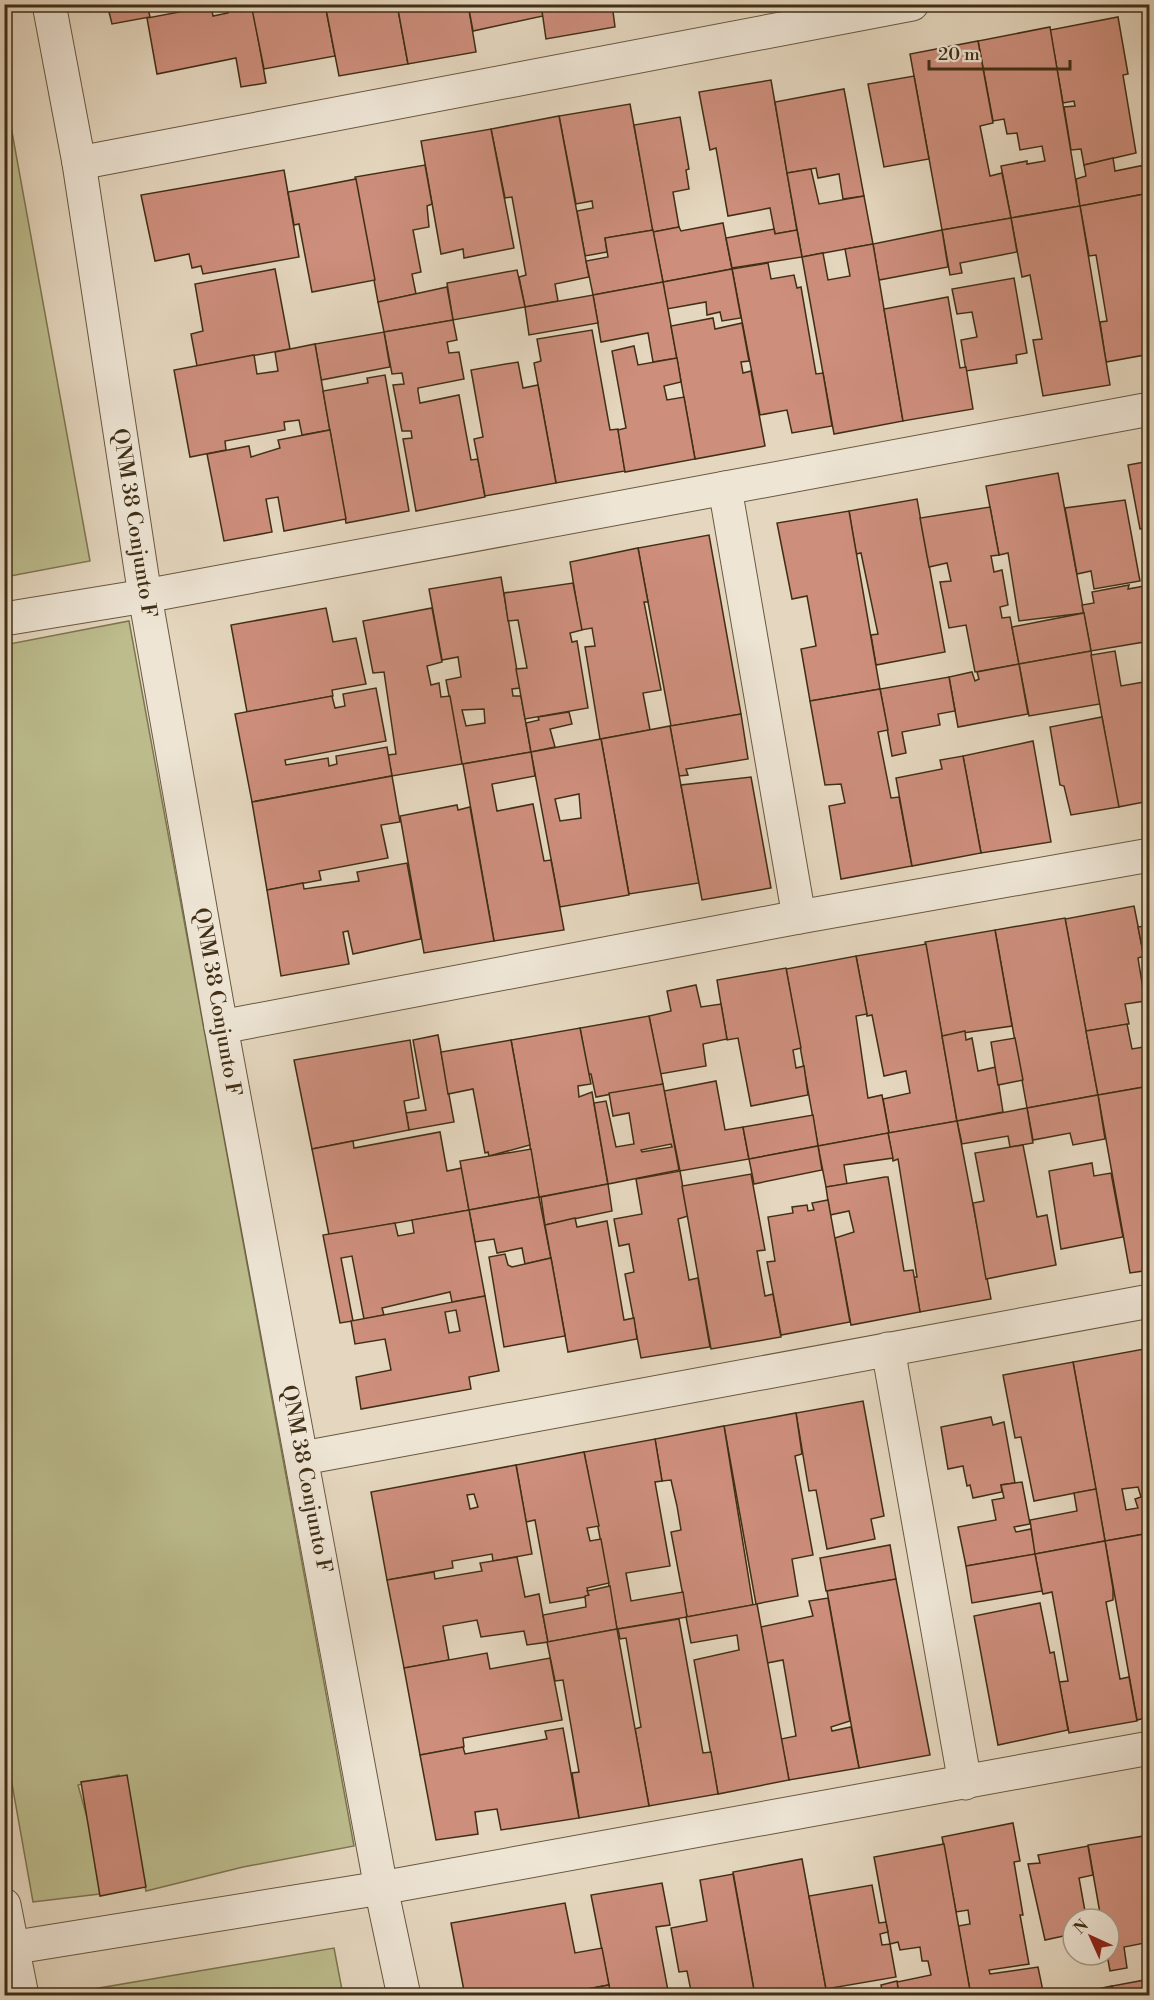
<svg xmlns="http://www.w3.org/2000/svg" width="1154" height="2000" font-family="'Libre Bodoni',serif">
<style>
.green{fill:#bcbc8d;stroke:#7e7651;stroke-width:1.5}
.building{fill:#cd8e7c;stroke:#402f15;stroke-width:1.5;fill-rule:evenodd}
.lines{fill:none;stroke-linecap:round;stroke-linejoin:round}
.minor-casing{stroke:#695940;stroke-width:35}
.minor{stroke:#eee5d5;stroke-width:33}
.labels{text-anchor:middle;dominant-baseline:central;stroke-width:5;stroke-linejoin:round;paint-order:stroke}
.street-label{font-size:21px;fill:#402f15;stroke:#eee5d5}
</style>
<rect width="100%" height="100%" fill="#e5d7bf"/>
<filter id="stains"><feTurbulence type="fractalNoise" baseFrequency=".00333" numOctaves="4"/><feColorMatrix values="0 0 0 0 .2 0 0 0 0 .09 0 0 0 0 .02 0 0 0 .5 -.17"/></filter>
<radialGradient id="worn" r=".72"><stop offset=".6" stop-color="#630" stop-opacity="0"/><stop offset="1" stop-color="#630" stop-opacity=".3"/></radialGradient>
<g class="green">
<path d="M4,88L90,561L5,577H4Z"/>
<path d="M129,621L354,1846L243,1867L146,1891L119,1775L78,1785L108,1893L33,1902L4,1739V645Z"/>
<path d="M334,1948L343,1995L70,1996V1993Z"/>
</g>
<g class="building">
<path d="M107,4H166L148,8L150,17L112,24Z"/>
<path d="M227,4H252L266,83L241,87L236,58L157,74L147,18L211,6L213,16L228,13Z"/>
<path d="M259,4H325L335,56L264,69L252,9L259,8Z"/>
<path d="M325,4H397L408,64L339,76Z"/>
<path d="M397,4H468L476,52L408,64Z"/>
<path d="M468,4H541L543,16L473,31Z"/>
<path d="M541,4H612L615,27L546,39Z"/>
<path d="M1118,17L1128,74L1123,75L1136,153L1084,165L1081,149L1071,150L1064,107L1075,106L1074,101L1063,103L1050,30Z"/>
<path d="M1050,27L1080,206L1011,218L1001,166L1027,161V164L1045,161L1042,146L1020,150L1017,133L1007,134L1004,119L993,121L978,41Z"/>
<path d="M978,41L993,123L980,126L990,176L1002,173L1011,218L942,230L910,54Z"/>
<path d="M914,76L929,159L884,167L868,84Z"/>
<path d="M771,80L797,230L775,234L770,208L728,216L716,148L710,150L699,92Z"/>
<path d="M844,89L864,196L843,199L839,174L818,178L816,168L787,173L775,102Z"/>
<path d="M630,104L653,230L605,238L607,252L585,256L577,211L593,208L592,201L576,204L559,116Z"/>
<path d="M559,116L589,277L555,284L558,301L525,307L519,277L526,275L512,197L505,198L491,129Z"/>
<path d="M680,117L689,169L686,170L689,189L673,192L679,227L653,232L634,125Z"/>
<path d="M491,129L514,248L464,258L463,249L441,254L421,141Z"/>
<path d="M1113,158L1115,171L1145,165L1150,193L1080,206L1076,179L1086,176L1084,165Z"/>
<path d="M425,165L432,204L427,206L429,227L413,230L421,272L412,274L416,294L378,302L355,177Z"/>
<path d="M811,169L819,204L864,196L873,244L802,257L787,173Z"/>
<path d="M284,170L299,257L203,274L201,266L192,268L189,254L155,261L141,195Z"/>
<path d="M356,179L375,280L312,292L299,224L294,225L288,192Z"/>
<path d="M1150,193V354L1106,362L1100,322L1107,321L1096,255L1089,256L1080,206Z"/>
<path d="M1080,206L1110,385L1043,396L1033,340L1042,339L1030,275L1022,277L1011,218Z"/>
<path d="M1011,218L1017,252L960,263L962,273L950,275L942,230Z"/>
<path d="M723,223L732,269L663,282L653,232L679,227L681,231Z"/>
<path d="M774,229L775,234L797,230L802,257L732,268L726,238Z"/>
<path d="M653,230L663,282L593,295L586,261L608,257L605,238Z"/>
<path d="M942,230L948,267L879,280L873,244Z"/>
<path d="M873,244L903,421L834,434L802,257L823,253L828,280L850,276L845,249Z"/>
<path d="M768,263L771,279L794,275L797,288L801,287L816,374L823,373L832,426L792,433L787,410L760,415L732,269Z"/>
<path d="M275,269L290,349L197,366L191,334L203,331L195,284Z"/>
<path d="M732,269L741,318L722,321L720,312L707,315L706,302L667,309L663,282Z"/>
<path d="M517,270L525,307L453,320L447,283Z"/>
<path d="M1014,278L1027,353L1016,355L1017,363L966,371L961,340L977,337L972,312L957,314L952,289Z"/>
<path d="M663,282L677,358L653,362L648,333L601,342L593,295Z"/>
<path d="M447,287L453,320L384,332L378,302Z"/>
<path d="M593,295L598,323L529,335L525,307Z"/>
<path d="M948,297L960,368L966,367L973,409L903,421L884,309Z"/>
<path d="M713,318L715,329L742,323L749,361L741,362L743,373L751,371L765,446L695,459L671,326Z"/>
<path d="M453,320L457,340L447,342L449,353L459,352L464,379L418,388V391L420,403L459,395L471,460L478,459L485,497L416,511L403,439L412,438L411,431H402L393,385L404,384L402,373L392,374L384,332Z"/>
<path d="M592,330L610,430L618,429L625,471L556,483L534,363L541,361L537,339Z"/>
<path d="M384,332L390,367L321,380L315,344Z"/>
<path d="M315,344L330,430L302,435L299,420L284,422L285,430L225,441L226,450L190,457L174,370L254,355L257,374L278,371L275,352Z"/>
<path d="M634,346L638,365L677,358L681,382L664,386L667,400L684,397L695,459L625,472L618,430L626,428L612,351Z"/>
<path d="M518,362L523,388L538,385L556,483L485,496L474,439L483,437L471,370Z"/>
<path d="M385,375L409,511L346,523L323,391L368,383L367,378Z"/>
<path d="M330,430L346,519L284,531L278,497L266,499L272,532L224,541L207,454L249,446L251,457L280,448L278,440Z"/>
<path d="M1150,461V537L1148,528L1140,529L1128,465Z"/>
<path d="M1058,473L1084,613L1019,621L1008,553L999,555L986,486Z"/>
<path d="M917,499L945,652L876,665L871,635L878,634L861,553L856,554L849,511Z"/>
<path d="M1125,500L1140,581L1094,589L1091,571L1077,574L1065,508Z"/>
<path d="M990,507L999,555L991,556L994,572L1002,570L1008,605L1000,607L1002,618L1010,617L1019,664L975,672L966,625L949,628L940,582L951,581L947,563L929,567L920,518Z"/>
<path d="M849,511L880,689L810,701L801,649L816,646L807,596L792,599L777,523Z"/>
<path d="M709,535L741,714L671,726L638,548Z"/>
<path d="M638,548L648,602H644L661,690L643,693L650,730L600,739L585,647L595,646L592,628L581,630L570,562Z"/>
<path d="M501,577L520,688L512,689L513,696H521L531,752L462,764L446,680L461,677L458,657L442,660L429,589ZM484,709L485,723L466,726L462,710Z"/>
<path d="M573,583L582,630L570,633L572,642L577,641L588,708L525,719L516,669L527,668L518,620L508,621L504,593Z"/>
<path d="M1129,585L1128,589L1150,585V641L1091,651L1082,605L1094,603L1092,592Z"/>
<path d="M326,608L333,642L356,638L366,684L332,690L333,696L247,712L231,625Z"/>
<path d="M432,608L442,662L427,666L431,685L439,683L441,697L450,696L462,764L392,776L388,755L396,754L384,672L373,673L363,621Z"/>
<path d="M1084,613L1091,651L1019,664L1012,627Z"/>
<path d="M1091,651L1100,704L1029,716L1019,664Z"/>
<path d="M1115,651L1121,686L1150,681V801L1118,807L1091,655Z"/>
<path d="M1019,664L1028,714L958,727L949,677L972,672L975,681L979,679L977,672Z"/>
<path d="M949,677L955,711L938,714L940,725L902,732L906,753L892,756L880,689Z"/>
<path d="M376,688L386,741L285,760L286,765L328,758L329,766L337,764L336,756L387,747L392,776L252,802L235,714L332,696L335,708L345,706L343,694Z"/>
<path d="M880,689L888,730L878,732L891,798L899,797L912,866L841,879L829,806L845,803L841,784L825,785L810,701Z"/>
<path d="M569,712L572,724L550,729L555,747L531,752L526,723L539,720L538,717Z"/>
<path d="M741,714L748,759L686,769L688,775L679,776L670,726Z"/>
<path d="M1102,717L1119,807L1071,815L1064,786L1060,785L1050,727Z"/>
<path d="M670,726L699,883L629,894L601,739Z"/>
<path d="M601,739L629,895L560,907L531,752ZM579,794L581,818L560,821L555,799Z"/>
<path d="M1033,741L1051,842L981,853L963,756Z"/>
<path d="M531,752L535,776L492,784L497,811L533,804L544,861L551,860L564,930L494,941L463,764Z"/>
<path d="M963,756L981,853L912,866L896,778L942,769L940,760Z"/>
<path d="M392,776L400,822L381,825L388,858L319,871L321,880L267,890L252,802Z"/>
<path d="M751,777L771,888L702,900L681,785Z"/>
<path d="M457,805L458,810L470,807L494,941L424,953L400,816Z"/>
<path d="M407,863L421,939L353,954L348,931L343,932L349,964L281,976L267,890L303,883L304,889L359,881L357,872Z"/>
<path d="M1134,906L1144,956L1138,958L1145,1001L1125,1004L1129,1024L1086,1031L1065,919Z"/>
<path d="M1065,918L1098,1095L1027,1108L995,930Z"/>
<path d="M1150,925V988L1138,927Z"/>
<path d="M995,930L1012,1026L942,1036L925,942Z"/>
<path d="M926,944L957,1121L889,1133L883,1099L910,1093L906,1071L884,1076L872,1015L867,1016L856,956Z"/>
<path d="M856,956L867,1014L856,1016L868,1098L882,1095L889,1133L818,1146L786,969Z"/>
<path d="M786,968L801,1048L793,1050L796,1068L804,1066L808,1095L751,1106L738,1038L727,1040L717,980Z"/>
<path d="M696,985L701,1007L721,1004L727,1039L703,1044L706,1066L660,1074L649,1016L671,1011L667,991Z"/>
<path d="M649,1016L663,1084L596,1097L591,1074H588L580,1028Z"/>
<path d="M1127,1024L1132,1049L1150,1046V1086L1098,1095L1086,1031Z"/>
<path d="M580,1028L591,1084L578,1086L579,1097L592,1092L608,1184L539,1197L511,1040Z"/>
<path d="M965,1031L966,1040L972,1038L978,1071L996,1067L1003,1112L957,1121L942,1036Z"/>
<path d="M438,1035L454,1122L409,1130L406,1113L426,1110L413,1040Z"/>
<path d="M1015,1038L1023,1080L998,1085L991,1042Z"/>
<path d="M410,1040L419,1098L404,1101L409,1130L312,1149L294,1060Z"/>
<path d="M511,1040L530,1145L489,1156L488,1152L485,1153L473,1089L448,1094L441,1052Z"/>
<path d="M716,1081L725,1130L743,1127L749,1159L680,1171L664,1091Z"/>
<path d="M663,1084L679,1170L608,1184L594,1103L606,1101L616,1147L634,1144L629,1113L613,1116L609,1093ZM671,1144L672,1147L642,1152L641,1150Z"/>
<path d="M1150,1086V1270L1130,1273L1098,1095Z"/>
<path d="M1098,1095L1105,1139L1073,1145L1070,1133L1033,1140L1027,1108Z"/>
<path d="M1027,1108L1033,1143L1010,1147L1008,1136L962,1144L957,1121Z"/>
<path d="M813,1115L818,1146L749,1159L743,1127Z"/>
<path d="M957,1121L991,1299L920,1312L914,1277H917L898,1159L893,1161L888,1133Z"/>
<path d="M440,1132L447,1171L462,1168L469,1210L329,1235L312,1149L353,1141L354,1148Z"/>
<path d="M888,1133L893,1158L844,1165L847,1184L826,1187L818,1146Z"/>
<path d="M1023,1145L1037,1217L1047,1215L1056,1265L986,1279L973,1203L984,1201L975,1153Z"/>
<path d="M818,1146L822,1170L754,1184L749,1159Z"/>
<path d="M531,1149L539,1197L469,1210L460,1161Z"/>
<path d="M1092,1163L1094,1176L1111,1173L1123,1237L1061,1249L1049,1171Z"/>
<path d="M680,1171L688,1216L678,1219L689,1280L698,1278L710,1347L641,1358L625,1274L634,1272L629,1244L619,1246L614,1219L642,1214L636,1179Z"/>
<path d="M751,1174L765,1250L757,1251L765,1296L773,1294L781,1337L711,1349L682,1186Z"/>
<path d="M885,1177H888L904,1271L913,1270L920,1312L851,1325L835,1238L854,1232L849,1211L830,1215L826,1187Z"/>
<path d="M608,1184L612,1211L545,1225L541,1197Z"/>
<path d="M539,1197L551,1258L525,1264L522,1248L497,1253L494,1239L475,1242L469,1210Z"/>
<path d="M828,1200L850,1322L781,1335L767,1262L775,1261L768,1217L793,1213L792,1207L807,1205L808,1211L814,1210L812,1203Z"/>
<path d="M469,1210L485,1296L452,1302L450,1292L382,1308L384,1315L364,1319L352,1256L341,1258L353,1321L340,1323L323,1235L395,1223L398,1236L414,1233L412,1220Z"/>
<path d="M575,1218L577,1227L607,1221L624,1320L634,1318L637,1339L568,1352L545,1225Z"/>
<path d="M505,1254L508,1265L512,1267L551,1258L565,1336L504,1347L489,1257Z"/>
<path d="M485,1296L499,1371L469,1377L471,1389L361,1409L356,1377L391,1370L385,1339L355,1344L351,1321ZM456,1310L460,1331L449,1333L445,1312Z"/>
<path d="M1144,1349L1150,1380V1533L1105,1541L1073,1362ZM1138,1487L1141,1497L1135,1499L1138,1508L1126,1510L1122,1489Z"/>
<path d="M1073,1362L1096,1489L1034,1501L1021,1437L1015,1438L1003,1375Z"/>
<path d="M863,1401L884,1516L871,1519L875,1539L827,1549L816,1490L809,1491L796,1413Z"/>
<path d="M796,1413L802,1454L795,1456L813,1555L792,1559L798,1596L756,1604L724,1426Z"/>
<path d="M991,1417L993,1425L1004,1422L1015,1483L1001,1485L1002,1492L973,1498L970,1485L967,1486L963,1466L948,1469L941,1427Z"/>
<path d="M724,1426L753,1605L687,1617L671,1532L681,1530L677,1506L671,1480L662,1481L655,1439Z"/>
<path d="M655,1439L662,1481L655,1482L670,1566L626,1573L631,1601L683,1592L687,1617L617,1629L584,1452Z"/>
<path d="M584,1452L599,1526L587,1528L590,1541L601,1539L609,1583L587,1588L589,1595L585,1597L550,1603L535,1520L526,1522L516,1465Z"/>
<path d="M516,1465L532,1554L493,1561L492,1554L452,1561L453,1568L387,1580L371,1492ZM474,1494L478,1507L470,1509L467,1495Z"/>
<path d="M1022,1482L1030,1524L1014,1527L1016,1532L1031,1529L1036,1554L966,1566L958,1527L996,1520L992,1500L1004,1498L1001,1485Z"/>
<path d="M1096,1489L1105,1541L1035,1554L1030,1520L1077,1511L1074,1493Z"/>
<path d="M1150,1533V1717L1137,1720L1105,1541Z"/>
<path d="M1105,1541L1113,1589V1600L1106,1602L1120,1679L1129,1677L1137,1721L1069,1733L1059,1682L1068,1681L1052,1592L1043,1594L1042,1591L1035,1554Z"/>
<path d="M890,1545L896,1579L826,1591L820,1558Z"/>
<path d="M1035,1554L1042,1591L972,1603L966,1566Z"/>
<path d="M517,1557L525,1597L539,1594L548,1642L527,1645L524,1631L481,1637L477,1620L443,1626L449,1660L404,1668L387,1580L434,1572L435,1579L482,1571L480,1563Z"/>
<path d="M896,1579L930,1755L859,1768L827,1591Z"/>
<path d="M610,1586L617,1629L548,1642L543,1615L586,1607L585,1596L589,1595L587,1591Z"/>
<path d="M828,1598L850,1721L831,1727L832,1731L851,1727L859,1768L789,1780L781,1739L796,1736L783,1660L767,1663L761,1627L813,1616L809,1601Z"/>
<path d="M1040,1603L1050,1653L1054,1652L1068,1730L998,1745L974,1616Z"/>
<path d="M757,1604L789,1780L718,1794L694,1660L739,1650L737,1635L691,1643L686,1617Z"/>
<path d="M679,1619L703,1753L711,1752L718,1794L649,1806L635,1729L641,1727L626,1638L620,1639L618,1629Z"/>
<path d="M617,1629L649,1806L579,1818L572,1773L579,1772L563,1680L555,1681L547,1642Z"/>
<path d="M487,1653L490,1669L550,1658L562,1720L463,1738L464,1747L420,1755L404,1668Z"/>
<path d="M563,1728L579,1818L501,1830L497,1809L475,1812L478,1834L436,1840L420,1755L463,1747L465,1754L547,1739L545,1731Z"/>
<path d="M127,1775L146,1887L100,1896L81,1782Z"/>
<path d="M1013,1823L1020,1861L1014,1862L1023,1915H1020L1029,1964L989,1970L990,1974L1038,1967L1044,1996H971L958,1926L970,1924L968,1910L956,1912L942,1837Z"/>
<path d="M1150,1835V1942L1124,1947L1127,1968L1110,1971L1107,1955L1109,1919H1101L1088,1845Z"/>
<path d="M944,1844L971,1996H899L897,1982L931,1975L928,1961H922L920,1947L900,1950L898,1942L890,1944L874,1857Z"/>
<path d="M1088,1846L1093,1875L1079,1878L1085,1911L1082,1912L1084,1919H1073V1934L1045,1940L1028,1864L1040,1863L1038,1855Z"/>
<path d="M802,1859L827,1994L755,1996L733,1872Z"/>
<path d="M733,1874L755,1996H692L687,1971L679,1972L671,1928L707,1921L700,1880Z"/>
<path d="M662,1883L670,1925L656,1927L669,1996H611L591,1895Z"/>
<path d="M872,1885L879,1923L886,1922L888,1932L880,1934L882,1945L890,1944L896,1977L826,1989L809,1896Z"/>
<path d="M565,1903L575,1953L602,1948L609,1985L551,1996H465L451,1923Z"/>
<path d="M1150,1979V1996H1114L1112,1986Z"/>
<path d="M897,1981L899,1996H861L882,1990L881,1985Z"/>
<path d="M609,1985L611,1996H551Z"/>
<path d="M1112,1986L1114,1996H1065Z"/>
</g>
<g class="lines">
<g class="minor-casing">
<g id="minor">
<path d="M49,4L79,163L145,596L221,1027L381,1888L404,1996"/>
<path d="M79,163L912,4"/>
<path d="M725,488L799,917"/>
<path d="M4,619L145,596L1150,409"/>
<path d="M221,1027L799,917L1150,855"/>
<path d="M888,1349L965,1783"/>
<path d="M303,1458L1150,1301"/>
<path d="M4,1905L22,1996"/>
<path d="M4,1949L381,1888L1150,1748"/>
</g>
</g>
<use href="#minor" class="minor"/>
</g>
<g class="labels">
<g class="street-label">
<text transform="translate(134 523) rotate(81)">QNM 38 Conjunto F</text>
<text transform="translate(217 1002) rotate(80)">QNM 38 Conjunto F</text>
<text transform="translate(306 1479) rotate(79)">QNM 38 Conjunto F</text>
</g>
</g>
<rect width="1154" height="2000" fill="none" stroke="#e5d7bf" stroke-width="24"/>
<rect x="6" y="6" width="1142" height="1988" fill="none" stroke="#402f15" stroke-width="3"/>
<rect x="12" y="12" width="1130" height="1976" fill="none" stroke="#402f15" stroke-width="1.5"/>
<g transform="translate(1091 1937) rotate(315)"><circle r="28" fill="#eee5d5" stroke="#a89c88" stroke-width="1.5"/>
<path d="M0-4.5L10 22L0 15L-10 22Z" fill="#8f2418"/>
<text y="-9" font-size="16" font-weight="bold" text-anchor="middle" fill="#402f15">N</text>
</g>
<path d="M929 60v9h141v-9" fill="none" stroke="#402f15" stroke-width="3"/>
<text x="938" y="60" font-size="18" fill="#402f15" stroke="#eee5d5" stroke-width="4.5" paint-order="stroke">20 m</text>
<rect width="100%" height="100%" filter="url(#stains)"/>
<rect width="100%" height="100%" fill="url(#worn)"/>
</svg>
